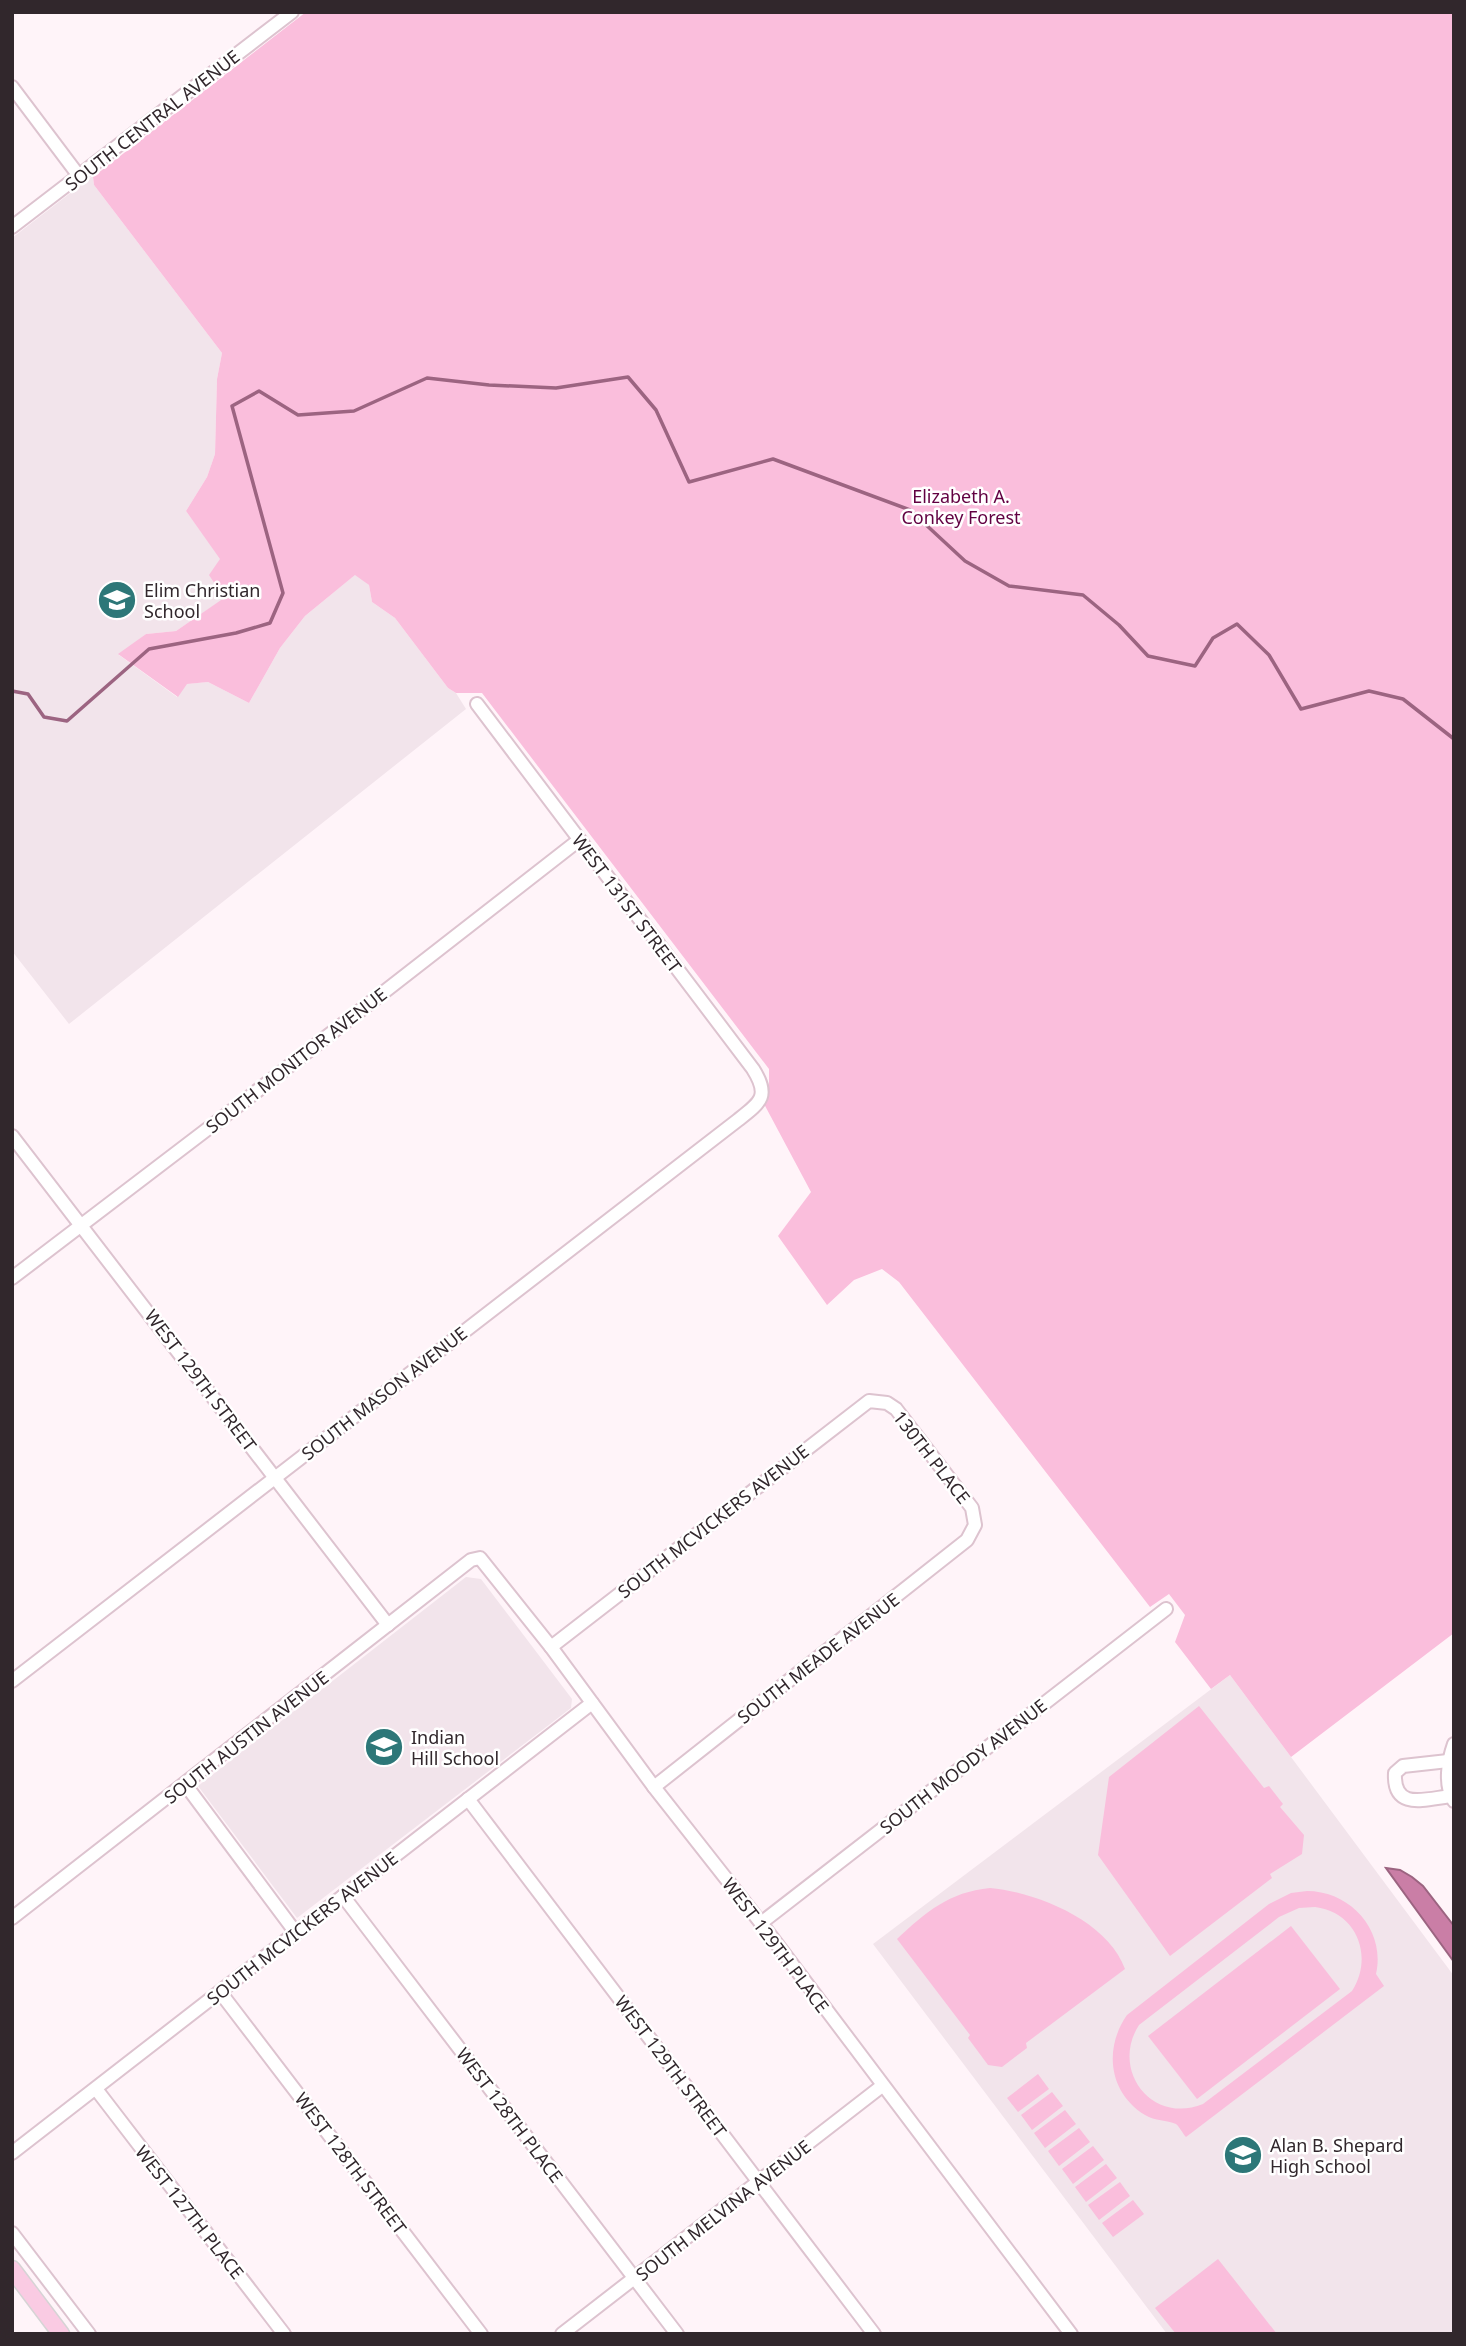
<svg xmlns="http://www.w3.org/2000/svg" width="1466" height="2346" font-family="'Noto Sans',sans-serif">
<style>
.built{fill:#f2e4eb}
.green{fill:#fabedc;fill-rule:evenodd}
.water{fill:#ca7ea6;stroke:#9c6481;stroke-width:2}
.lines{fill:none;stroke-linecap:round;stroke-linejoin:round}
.stream{stroke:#9c6481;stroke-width:3.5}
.minor-casing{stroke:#ddc3cf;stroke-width:16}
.major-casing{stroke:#d6d4d5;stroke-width:19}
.minor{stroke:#fff;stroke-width:12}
.major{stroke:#facbe3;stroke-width:16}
.labels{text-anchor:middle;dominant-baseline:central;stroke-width:5;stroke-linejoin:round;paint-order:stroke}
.street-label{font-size:18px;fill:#31272c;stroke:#fff}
.park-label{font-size:18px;fill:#620142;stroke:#fff}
.poi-label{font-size:18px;fill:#31272c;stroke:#fff;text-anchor:start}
</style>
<rect width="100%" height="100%" fill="#fff4f9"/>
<g class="built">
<path d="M95,174L93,178L94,185L222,353L217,379L215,454L207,477L186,511L221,559L225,598L176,631L146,634L119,655L177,697L186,684L208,682L249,703L280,648L305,616L356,574L369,585L372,602L395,618L448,688L456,693L466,709L69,1024L12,951V238Z"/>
<path d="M466,1577L481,1579L572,1699L571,1708L297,1918L198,1786Z"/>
<path d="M1230,1675L1454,1976V2334H1167L873,1944Z"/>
</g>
<g class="green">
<path d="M306,12H1454V1633L1291,1757L1230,1675L1211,1689L1175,1642L1185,1615L1169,1594L1150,1607L899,1282L882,1269L854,1280L827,1305L778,1236L811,1192L763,1102L769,1089V1069L482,693H456L448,688L395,618L372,602L369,585L355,575L305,616L280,648L249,703L208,682L187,684L178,697L118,654L146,634L176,631L224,598L209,575L220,559L186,511L207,477L215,454L217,379L222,353L94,185L93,177Z"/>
<path d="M1199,1706L1264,1788L1269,1786L1283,1804L1280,1807L1304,1835L1302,1854L1270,1874L1272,1878L1170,1956L1098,1855L1109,1777Z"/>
<path d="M990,1888C1036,1892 1108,1921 1125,1969L1026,2043L1027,2048L1002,2067L988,2065L968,2038L970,2035L897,1939C926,1912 949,1892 990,1888Z"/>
<path d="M1307,1891C1350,1891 1386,1930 1376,1974L1384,1986L1186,2137C1183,2134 1179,2126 1176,2124C1167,2120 1155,2121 1145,2115C1108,2092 1104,2048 1127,2015L1269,1904L1291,1893ZM1315,1907C1357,1912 1374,1957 1352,1991L1203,2104C1152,2125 1110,2070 1139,2025L1279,1917L1299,1908Z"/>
<path d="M1291,1926L1340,1989L1197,2099L1148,2036Z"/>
<path d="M1038,2074L1049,2089L1018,2112L1007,2098Z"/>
<path d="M1052,2092L1063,2106L1032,2130L1021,2115Z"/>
<path d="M1065,2110L1076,2124L1045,2148L1034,2133Z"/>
<path d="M1079,2128L1090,2142L1059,2166L1048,2151Z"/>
<path d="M1093,2146L1104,2160L1073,2184L1062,2169Z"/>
<path d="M1106,2164L1117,2178L1086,2202L1075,2187Z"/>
<path d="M1120,2182L1130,2196L1099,2220L1088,2205Z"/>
<path d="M1133,2200L1144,2214L1113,2237L1102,2223Z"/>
<path d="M1218,2259L1277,2334H1176L1155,2308Z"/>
</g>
<path class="water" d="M1386,1868L1400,1870L1412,1877L1423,1886L1454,1926V1962Z"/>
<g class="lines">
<path class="stream" d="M12,691L28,694L44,717L67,721L149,649L236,633L270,623L283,593L232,406L259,391L298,415L354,411L427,378L489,385L556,388L628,377L656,410L689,482L773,459L910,510L965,561L1009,586L1083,595L1119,625L1148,656L1195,666L1213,638L1237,624L1269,655L1301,709L1369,691L1403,699L1454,739"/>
<g class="minor-casing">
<g id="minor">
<path d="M12,87L79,176"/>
<path d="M12,227L292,12"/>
<path d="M12,1136L388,1625"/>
<path d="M12,1278L239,1105L579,840"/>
<path d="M551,1647L869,1401L887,1403L896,1409L972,1508L975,1525L967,1540L654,1787"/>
<path d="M12,1681L738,1120C761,1102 770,1096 753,1069L477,704"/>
<path d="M1454,1744C1448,1761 1444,1785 1454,1801"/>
<path d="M1448,1761L1403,1766L1395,1773C1393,1811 1425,1799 1451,1796"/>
<path d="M185,1784L296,1933"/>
<path d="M468,1799L874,2334"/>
<path d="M343,1896L677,2334"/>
<path d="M12,1918L471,1560L480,1558L551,1647L654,1787L761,1923L1071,2334"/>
<path d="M761,1923L1166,1609"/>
<path d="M220,1992L481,2334"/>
<path d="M96,2089L284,2334"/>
<path d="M12,2153L592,1703"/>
<path d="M12,2233L89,2334"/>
<path d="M562,2334L882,2086"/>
</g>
</g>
<g class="major-casing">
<path id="major" d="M12,2269L61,2334"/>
</g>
<use href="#minor" class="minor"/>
<use href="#major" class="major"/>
</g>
<defs>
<g id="school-disc" transform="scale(2.0125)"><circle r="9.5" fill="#2d7778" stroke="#fff"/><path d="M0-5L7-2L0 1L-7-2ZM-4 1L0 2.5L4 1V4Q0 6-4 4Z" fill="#fff"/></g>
</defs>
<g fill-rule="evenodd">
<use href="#school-disc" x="117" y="600"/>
<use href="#school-disc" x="384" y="1747"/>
<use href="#school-disc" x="1243" y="2155"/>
</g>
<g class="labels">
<g class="street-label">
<text transform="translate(152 120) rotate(-38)">SOUTH CENTRAL AVENUE</text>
<text transform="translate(627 903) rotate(53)">WEST 131ST STREET</text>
<text transform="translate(296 1060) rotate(-38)">SOUTH MONITOR AVENUE</text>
<text transform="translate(201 1380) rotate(53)">WEST 129TH STREET</text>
<text transform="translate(384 1393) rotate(-38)">SOUTH MASON AVENUE</text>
<text transform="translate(932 1457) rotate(52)">130TH PLACE</text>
<text transform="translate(713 1521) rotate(-38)">SOUTH MCVICKERS AVENUE</text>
<text transform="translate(818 1658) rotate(-38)">SOUTH MEADE AVENUE</text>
<text transform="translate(246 1737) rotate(-38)">SOUTH AUSTIN AVENUE</text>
<text transform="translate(963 1766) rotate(-38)">SOUTH MOODY AVENUE</text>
<text transform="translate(302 1928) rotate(-38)">SOUTH MCVICKERS AVENUE</text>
<text transform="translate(776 1945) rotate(53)">WEST 129TH PLACE</text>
<text transform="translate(671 2066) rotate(53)">WEST 129TH STREET</text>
<text transform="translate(510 2115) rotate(53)">WEST 128TH PLACE</text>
<text transform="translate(351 2163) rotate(53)">WEST 128TH STREET</text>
<text transform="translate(723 2210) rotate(-38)">SOUTH MELVINA AVENUE</text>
<text transform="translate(190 2212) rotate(52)">WEST 127TH PLACE</text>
</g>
<g class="park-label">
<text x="961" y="496">Elizabeth A.<tspan x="961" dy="21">Conkey Forest</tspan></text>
</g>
<g class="poi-label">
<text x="144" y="590">Elim Christian<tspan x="144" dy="21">School</tspan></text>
<text x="411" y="1737">Indian<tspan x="411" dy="21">Hill School</tspan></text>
<text x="1270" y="2145">Alan B. Shepard<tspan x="1270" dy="21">High School</tspan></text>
</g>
</g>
<rect width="1466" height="2346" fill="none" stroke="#31272c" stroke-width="28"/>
</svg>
